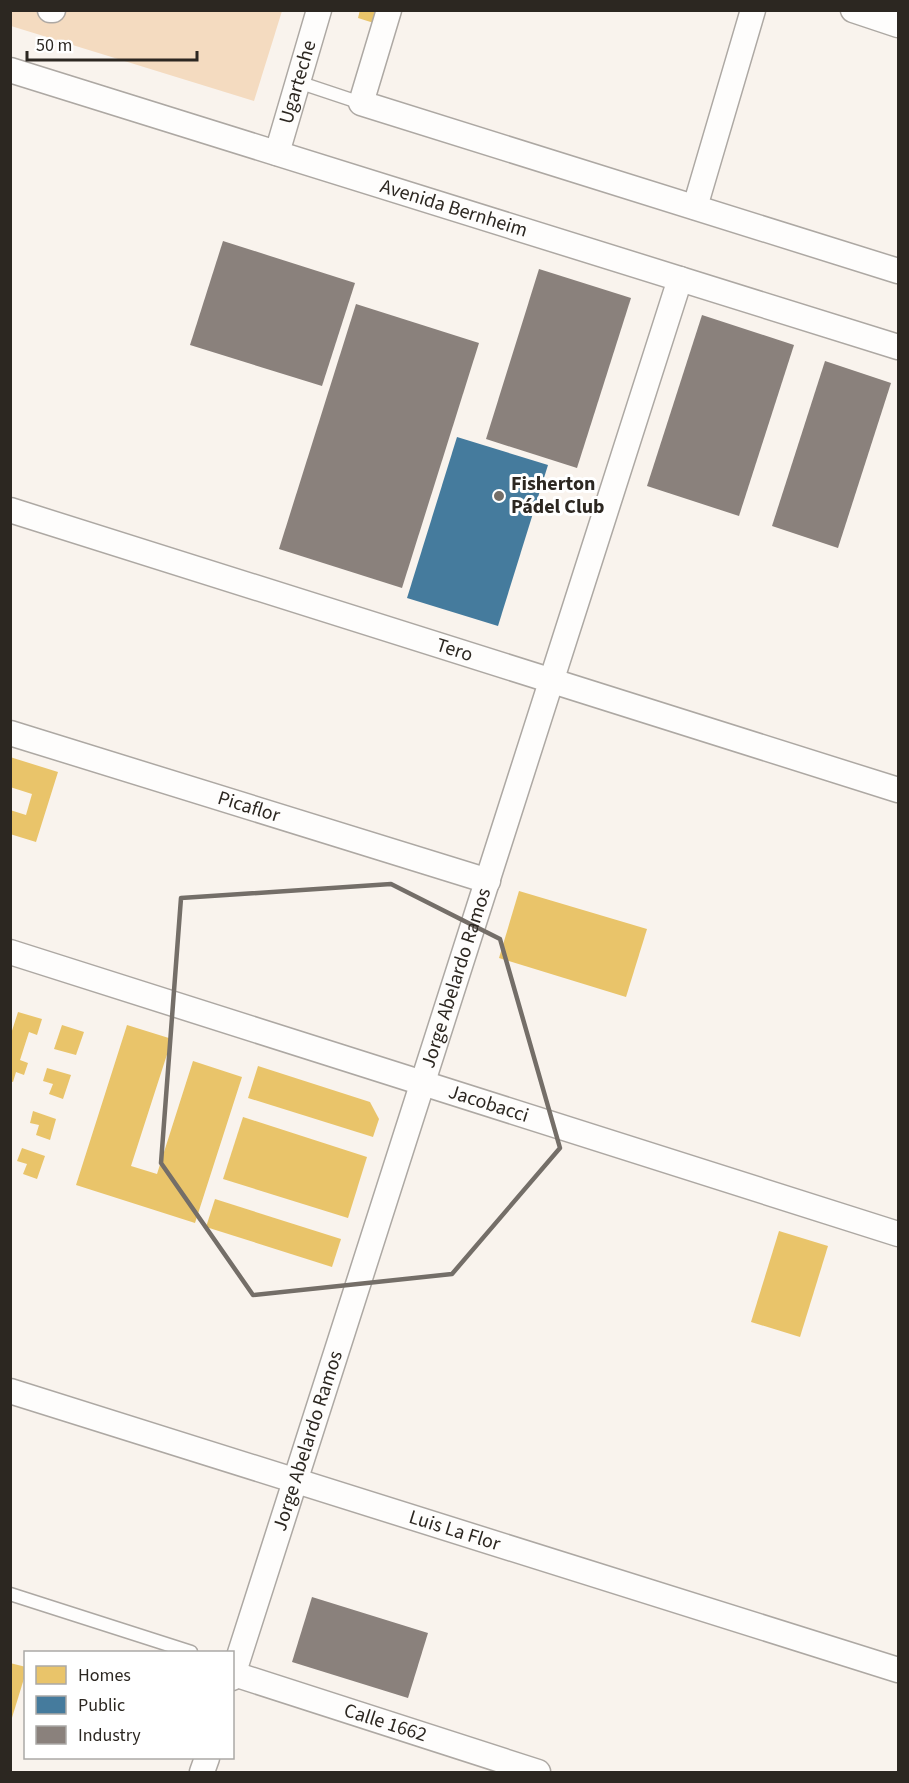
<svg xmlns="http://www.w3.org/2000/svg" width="909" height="1783" font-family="'Source Sans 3',sans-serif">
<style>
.green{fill:#f4dbc0}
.homes{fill:#e9c46a}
.public{fill:#457b9d}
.industry{fill:#8a817c}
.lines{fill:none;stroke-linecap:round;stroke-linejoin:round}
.lane-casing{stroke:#ada8a3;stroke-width:15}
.street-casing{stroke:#ada8a3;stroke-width:27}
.lane{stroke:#fefdfc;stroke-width:12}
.street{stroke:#fefdfc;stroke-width:24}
.marked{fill:none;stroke:#746e68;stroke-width:4.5;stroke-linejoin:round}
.poi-dot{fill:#746e68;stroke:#fff;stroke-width:2}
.labels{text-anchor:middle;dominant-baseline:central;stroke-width:6;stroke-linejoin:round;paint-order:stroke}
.street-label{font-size:20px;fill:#2c2721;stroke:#fff}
.poi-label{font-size:20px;font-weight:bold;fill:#2c2721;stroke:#fff;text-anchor:start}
</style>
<rect width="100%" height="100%" fill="#f9f3ed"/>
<path class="green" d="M10,11H282L254,101L11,26Z"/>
<g class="homes">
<path d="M360,10H381L377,24L358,18Z"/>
<path d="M10,757L58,772L36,842L10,834V810L26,815L32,794L10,787Z"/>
<path d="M519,891L647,929L626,997L499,958Z"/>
<path d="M18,1012L42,1019L37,1035L29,1032L20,1060L28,1063L24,1075L16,1072L13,1082L10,1081V1037Z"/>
<path d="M62,1025L84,1032L76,1055L54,1049Z"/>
<path d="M127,1025L172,1039L131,1166L157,1174L193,1061L242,1077L195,1223L76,1185Z"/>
<path d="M258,1066L370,1102L379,1119L373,1137L248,1098Z"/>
<path d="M47,1068L71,1075L63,1099L49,1094L53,1084L43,1081Z"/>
<path d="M33,1111L56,1119L50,1140L36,1135L39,1125L30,1123Z"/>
<path d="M243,1117L367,1157L348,1218L223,1179Z"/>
<path d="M22,1148L45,1156L37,1179L23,1174L27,1164L17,1161Z"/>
<path d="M215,1199L341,1239L332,1267L206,1227Z"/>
<path d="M779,1231L828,1246L800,1337L751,1322Z"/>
<path d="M10,1663L26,1667V1672L11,1721Z"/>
</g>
<path class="public" d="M457,437L548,465L498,626L407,598Z"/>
<g class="industry">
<path d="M223,241L355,283L322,386L190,345Z"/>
<path d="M539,269L631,298L577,468L486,439Z"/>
<path d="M356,304L479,343L402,588L279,549Z"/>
<path d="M702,315L794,345L739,516L647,486Z"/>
<path d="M825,361L891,383L838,548L772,526Z"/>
<path d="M312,1597L428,1633L408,1698L292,1662Z"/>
</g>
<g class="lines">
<g class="lane-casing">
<g id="lane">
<path d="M298,82L361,103"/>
<path d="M10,1594L191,1652"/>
</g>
</g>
<g class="street-casing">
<g id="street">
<path d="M50,10H53"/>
<path d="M389,10L361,103L898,271"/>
<path d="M853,10L898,25"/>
<path id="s1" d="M10,70L898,347"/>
<path id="s2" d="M277,153L319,10"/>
<path d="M695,207L753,10"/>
<path id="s3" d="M10,510L898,790"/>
<path id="s4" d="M10,733L488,881"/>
<path id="s5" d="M10,952L898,1234"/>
<path id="s6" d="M10,1391L898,1670"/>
<path id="s7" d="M234,1674L538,1772"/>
<path id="s8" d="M232,1678L680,279"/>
<path d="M202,1772L207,1758"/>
</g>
</g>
<use href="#lane" class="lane"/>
<use href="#street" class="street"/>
</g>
<path class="marked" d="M391,884L500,939L560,1148L452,1274L253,1295L161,1163L181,898Z"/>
<circle class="poi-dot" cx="499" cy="496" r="6"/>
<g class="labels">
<g class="street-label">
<text stroke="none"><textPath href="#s2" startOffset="74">Ugarteche</textPath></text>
<text stroke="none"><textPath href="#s1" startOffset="465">Avenida Bernheim</textPath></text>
<text stroke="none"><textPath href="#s3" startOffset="466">Tero</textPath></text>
<text stroke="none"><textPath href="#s4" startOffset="250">Picaflor</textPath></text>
<text stroke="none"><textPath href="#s8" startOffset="735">Jorge Abelardo Ramos</textPath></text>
<text stroke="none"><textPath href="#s5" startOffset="502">Jacobacci</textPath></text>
<text stroke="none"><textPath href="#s8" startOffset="249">Jorge Abelardo Ramos</textPath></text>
<text stroke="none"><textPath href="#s6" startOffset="466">Luis La Flor</textPath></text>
<text stroke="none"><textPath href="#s7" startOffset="159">Calle 1662</textPath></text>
</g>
<g class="poi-label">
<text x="511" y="484">Fisherton<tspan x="511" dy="23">Pádel Club</tspan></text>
</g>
</g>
<rect width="909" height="1783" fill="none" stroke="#2c2721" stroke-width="24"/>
<rect x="24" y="1651" width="210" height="108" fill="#ffffff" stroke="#aba9a6" stroke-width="1.5"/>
<rect x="36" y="1666" width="30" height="18" fill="#e9c46a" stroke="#aba9a6" stroke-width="1.5"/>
<text x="78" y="1681" font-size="18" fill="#2c2721">Homes</text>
<rect x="36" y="1696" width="30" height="18" fill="#457b9d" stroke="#aba9a6" stroke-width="1.5"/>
<text x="78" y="1711" font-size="18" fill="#2c2721">Public</text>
<rect x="36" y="1726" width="30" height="18" fill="#8a817c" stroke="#aba9a6" stroke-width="1.5"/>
<text x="78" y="1741" font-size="18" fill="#2c2721">Industry</text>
<path d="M27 51v9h170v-9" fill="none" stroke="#2c2721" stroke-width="3"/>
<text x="36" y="51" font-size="18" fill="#2c2721" stroke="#ffffff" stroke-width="4.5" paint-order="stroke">50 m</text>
</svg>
